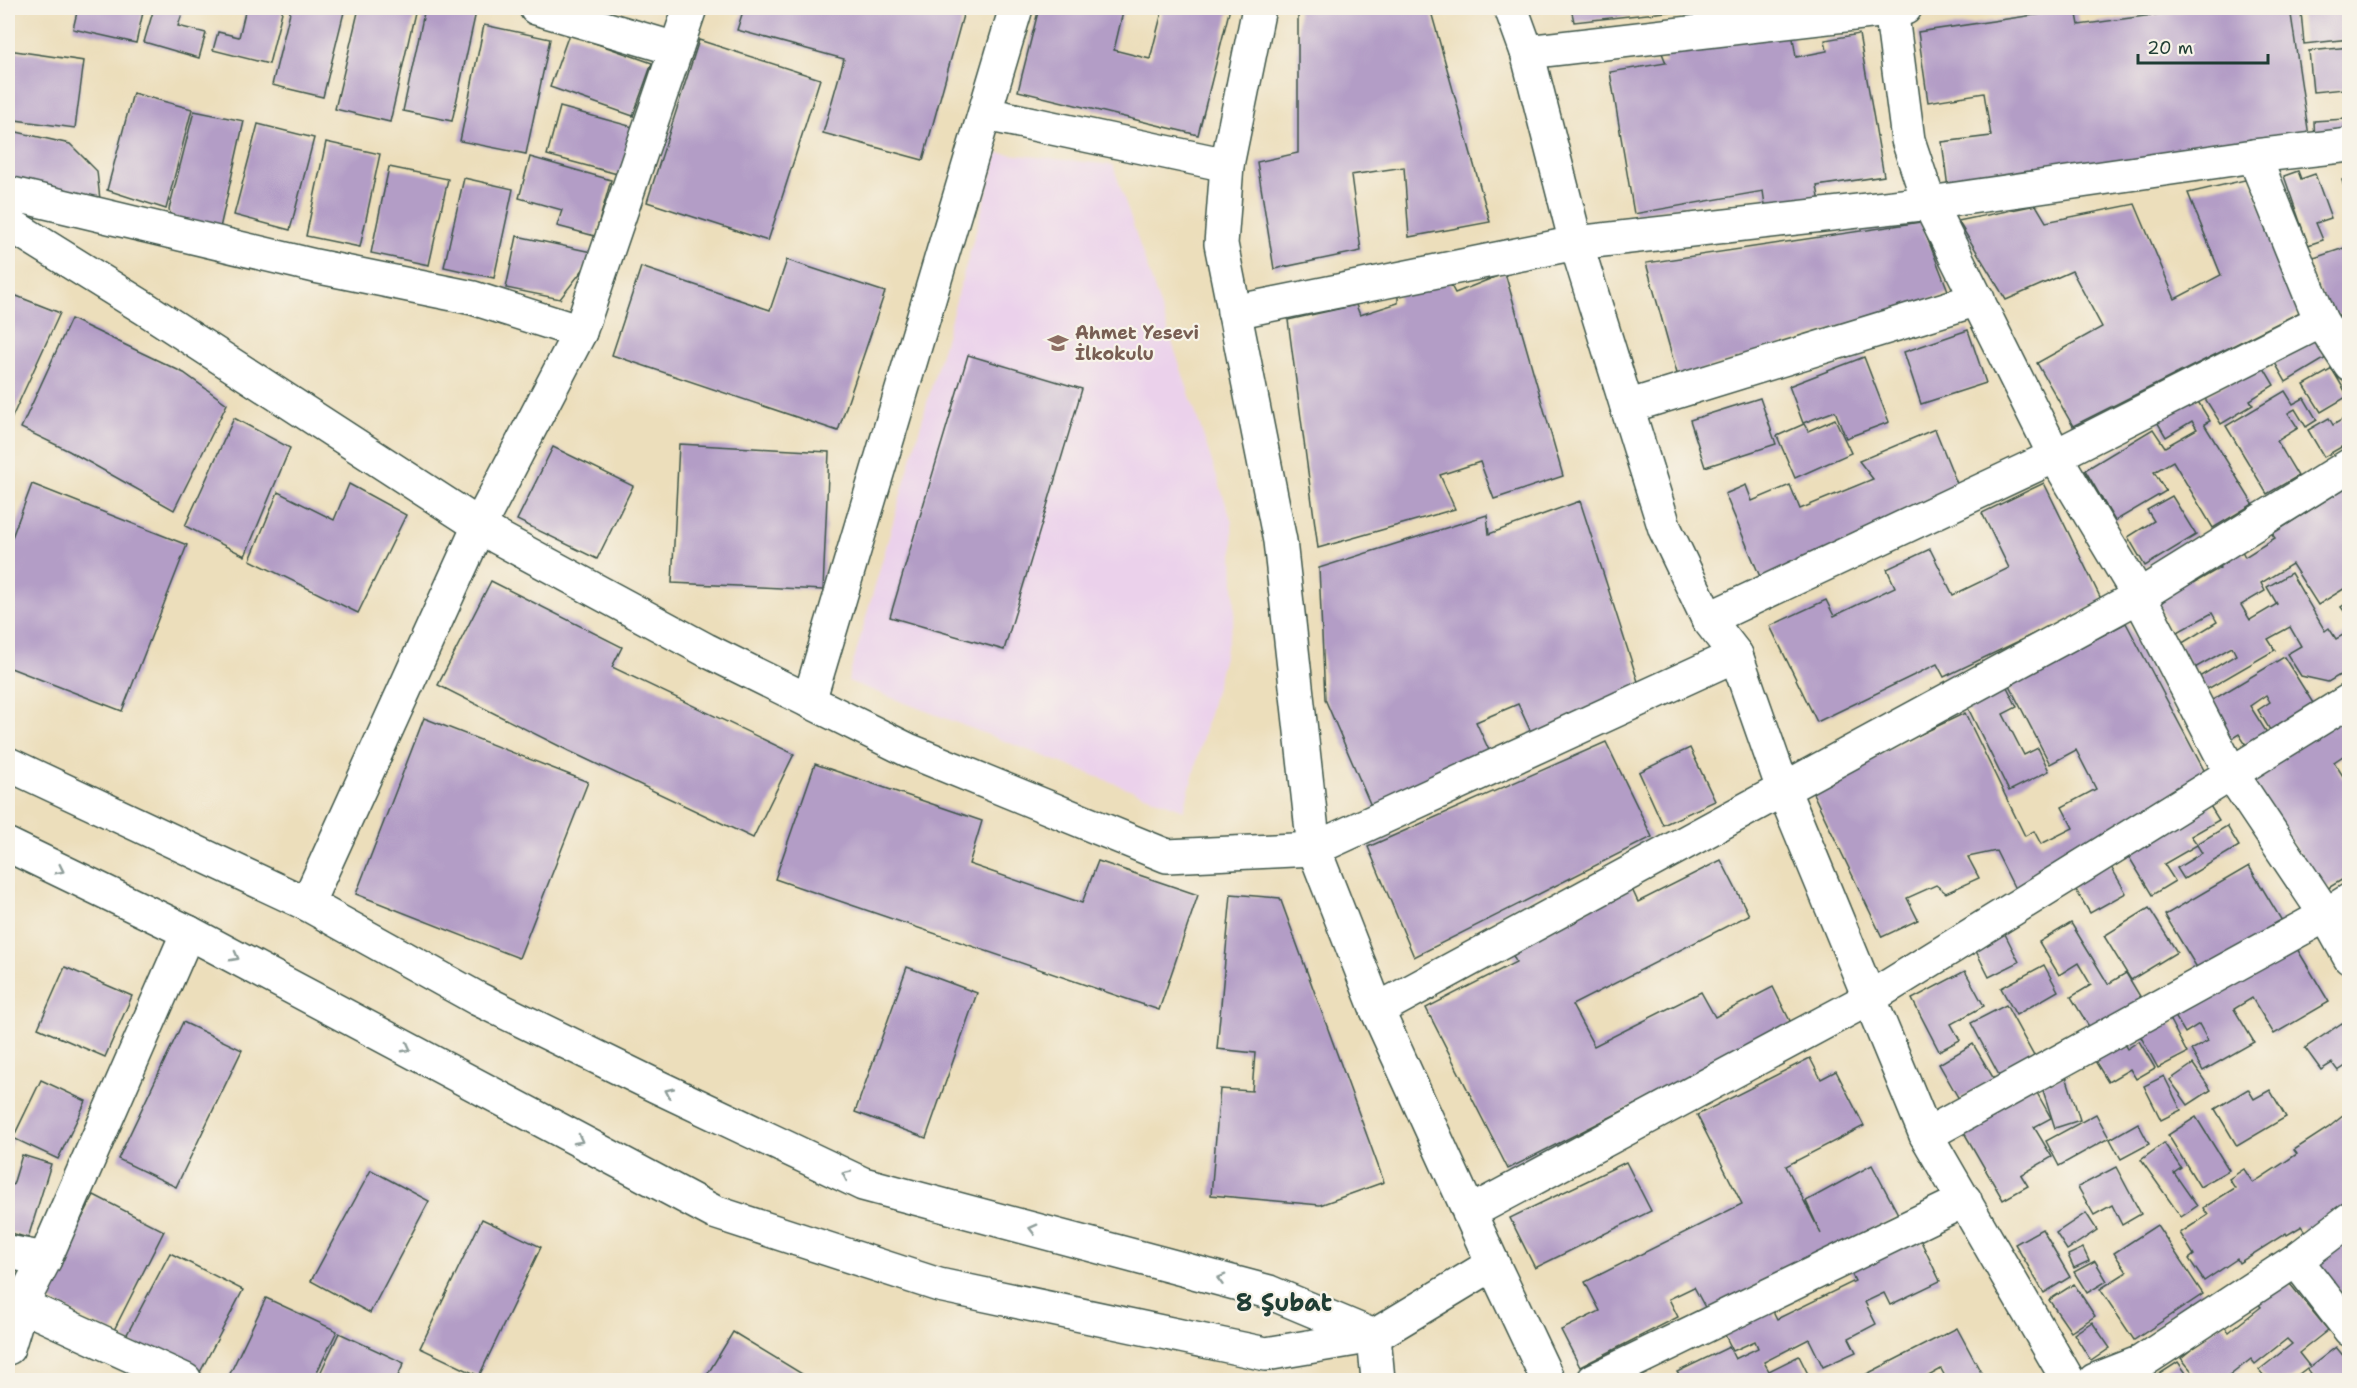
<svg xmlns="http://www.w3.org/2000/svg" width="2357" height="1388" font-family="'Shantell Sans',sans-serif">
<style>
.built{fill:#ebd1eb}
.building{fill:#b39dc6}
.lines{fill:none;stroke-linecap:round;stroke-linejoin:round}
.street-casing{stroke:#3e5548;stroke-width:36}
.secondary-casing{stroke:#3e5548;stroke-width:36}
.street{stroke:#fff;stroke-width:33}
.secondary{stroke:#fff;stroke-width:33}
.oneway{stroke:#8f9e9a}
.labels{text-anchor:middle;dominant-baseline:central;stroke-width:4.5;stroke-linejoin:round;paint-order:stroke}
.education-label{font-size:18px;font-weight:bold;fill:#785e54;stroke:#f7f3e8;text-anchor:start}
.district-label{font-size:24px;font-weight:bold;fill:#1f3d34;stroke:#f7f3e8}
</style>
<rect width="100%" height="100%" fill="#f7f3e8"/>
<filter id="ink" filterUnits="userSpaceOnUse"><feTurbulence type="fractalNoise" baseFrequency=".0167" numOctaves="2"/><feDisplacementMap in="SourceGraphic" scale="12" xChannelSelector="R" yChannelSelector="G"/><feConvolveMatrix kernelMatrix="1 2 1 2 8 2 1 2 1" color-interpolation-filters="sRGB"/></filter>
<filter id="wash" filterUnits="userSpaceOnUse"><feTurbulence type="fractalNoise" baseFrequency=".008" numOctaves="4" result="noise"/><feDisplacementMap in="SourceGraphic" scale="24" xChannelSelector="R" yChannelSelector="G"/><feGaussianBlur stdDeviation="1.35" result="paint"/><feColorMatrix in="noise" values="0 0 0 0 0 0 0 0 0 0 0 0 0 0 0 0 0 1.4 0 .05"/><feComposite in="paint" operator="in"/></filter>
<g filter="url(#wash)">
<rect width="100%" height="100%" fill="#ecdebb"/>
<path class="built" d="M998,153L1113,165L1232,522L1235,614L1184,810L848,681Z"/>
<g id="blocks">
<g class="building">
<path d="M78,8H144L136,43L73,29Z"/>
<path d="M154,8H184L178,26L206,33L199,58L144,42Z"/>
<path d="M246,8H283L269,64L213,50L218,32L239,37Z"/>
<path d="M291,8H345L323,97L272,85Z"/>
<path d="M359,8H416L390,122L335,109Z"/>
<path d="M425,8H457L476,12L452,121L403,111Z"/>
<path d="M744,8H965L923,160L823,133L844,59L737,30Z"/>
<path d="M1039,8H1124L1114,50L1150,59L1163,8H1230L1198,135L1018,91Z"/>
<path d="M1298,8H1430L1490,222L1409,237L1404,167L1351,175L1361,251L1274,269L1257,162L1298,153Z"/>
<path d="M1571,8H1693V9L1574,22Z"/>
<path d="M2204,8H2290L2309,136L1948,188L1942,142L1991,136L1984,93L1928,102L1918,32L2076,9L2079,25Z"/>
<path d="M2350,8V39L2304,44L2301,12Z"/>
<path d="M484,25L550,39L526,154L460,141Z"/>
<path d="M1791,26L1796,57L1827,51L1825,40L1859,34L1884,176L1817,186L1820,203L1766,212L1763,191L1634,214L1610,72L1666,63L1660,48Z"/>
<path d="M569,34L652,63L633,116L550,87Z"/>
<path d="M699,40L820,79L768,241L647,202Z"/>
<path d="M2350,47V124L2348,125L2344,89L2313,92L2309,51Z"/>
<path d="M8,50L84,61L75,128L8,119Z"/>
<path d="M133,93L192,109L166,209L107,190Z"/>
<path d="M560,107L633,127L621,175L547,155Z"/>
<path d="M194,111L244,121L220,228L171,217L169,209Z"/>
<path d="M2345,119L2346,142L2315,144L2314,121Z"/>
<path d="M258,124L314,138L290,230L234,215Z"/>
<path d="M8,130L70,144L97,171L100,200L8,179Z"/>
<path d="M326,142L380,154L360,247L306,236Z"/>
<path d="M530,157L611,180L595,236L557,226L562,210L519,198Z"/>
<path d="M389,167L448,179L429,265L371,253Z"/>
<path d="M2298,171L2301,179L2315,174L2331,218L2316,223L2323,240L2308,245L2284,176Z"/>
<path d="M2350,177V203H2349L2342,180Z"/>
<path d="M464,178L513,189L494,278L444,267Z"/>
<path d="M2249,179L2308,308L2073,426L2037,363L2102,327L2072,271L2006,300L1958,221L2036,205L2046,222L2135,204L2175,299L2221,275L2188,193Z"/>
<path d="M1921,222L1949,293L1678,377L1646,263Z"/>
<path d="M517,236L596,253L560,299L506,288Z"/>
<path d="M2350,246V312L2329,318L2311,259Z"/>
<path d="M787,260L885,292L838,431L612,355L641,267L770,310Z"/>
<path d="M1505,273L1563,476L1494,499L1480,462L1440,475L1455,509L1318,548L1288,320L1356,305L1360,315L1398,303V288L1448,280L1455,293Z"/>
<path d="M14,295L60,313L8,426V310Z"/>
<path d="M71,319L184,373L227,404L174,510L69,451L21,428Z"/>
<path d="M1968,330L1986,383L1921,404L1904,352Z"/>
<path d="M2315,339L2326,358L2286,382L2275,363Z"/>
<path d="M968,355L1082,389L1004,650L890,617Z"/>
<path d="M1864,357L1889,422L1846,438L1835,411L1803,423L1789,386Z"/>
<path d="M2261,363L2274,385L2250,400L2253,405L2221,424L2204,397Z"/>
<path d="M2332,369L2348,396L2321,412L2304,385Z"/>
<path d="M2285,391L2293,404L2304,398L2317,420L2306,427L2295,409L2288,413L2298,428L2277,441L2298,476L2267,494L2226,426Z"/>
<path d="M2194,395L2210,421L2204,424L2253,504L2213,528L2173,461L2154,472L2166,491L2115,521L2085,470L2153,429L2165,447L2197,429L2192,421L2166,437L2152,413Z"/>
<path d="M1760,398L1776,444L1705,467L1690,420Z"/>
<path d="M2350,415V442L2324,457L2308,430L2329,418L2333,425Z"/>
<path d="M234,418L290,448L245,556L185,526Z"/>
<path d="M1835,419L1851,453L1795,478L1777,436L1804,424L1808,431Z"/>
<path d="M1935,429L1962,496L1761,579L1725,494L1746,485L1752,501L1790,485L1800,509L1873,479L1859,461Z"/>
<path d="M679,444L829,452L823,590L672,583Z"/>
<path d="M553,447L633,486L597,559L517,520Z"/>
<path d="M2044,483L2102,601L1944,677L1937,664L1817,722L1770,626L1826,600L1834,616L1895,587L1887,569L1930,549L1953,595L2009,568L1982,513Z"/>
<path d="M32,484L187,545L122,711L8,667V548Z"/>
<path d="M349,484L406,515L358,613L250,560L278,492L334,520Z"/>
<path d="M2350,485V559L2348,561L2350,585L2318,605L2292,564L2261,583L2265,591L2241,605L2250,620L2277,604L2267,587L2291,573L2325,631L2329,628L2336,639L2350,631V669L2328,682L2301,676L2287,654L2301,646L2290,627L2268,639L2275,650L2206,690L2199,677L2236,655L2232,647L2193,669L2179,645L2217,622L2212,613L2176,633L2154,595L2189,575L2194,583L2220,568L2217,563L2241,549L2245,557L2275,538L2272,534Z"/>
<path d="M2172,496L2196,535L2145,566L2128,537L2154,521L2147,510Z"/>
<path d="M1580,501L1642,694L1535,741L1518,704L1476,722L1494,761L1374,813L1325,699L1319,568L1487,515L1489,534Z"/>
<path d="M491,581L622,647L612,667L794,754L753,838L569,751L438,685Z"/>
<path d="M2350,601V619L2341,607Z"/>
<path d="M2126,623L2206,774L2015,889L1996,851L1968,857L1979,878L1946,893L1936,885L1907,898L1918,920L1882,937L1810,787L1965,713L2025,836L2034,831L2041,844L2073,828L2062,807L2096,789L2076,750L2050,764L2009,685Z"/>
<path d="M2284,657L2318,711L2287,730L2282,722L2270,730L2258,710L2270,702L2266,695L2250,706L2269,736L2248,748L2239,734L2231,739L2209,702Z"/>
<path d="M2005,683L2017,707L2003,714L2024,755L2038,748L2049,771L2009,791L1965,702Z"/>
<path d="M2350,714V760L2346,754L2334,762L2350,787V875L2325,890L2247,777Z"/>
<path d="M424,718L588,782L519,958L356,894Z"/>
<path d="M1606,742L1652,837L1414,957L1368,847Z"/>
<path d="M1690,748L1715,801L1663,825L1639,772Z"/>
<path d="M815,764L982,821L969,864L1082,903L1098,861L1198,895L1159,1010L775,879Z"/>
<path d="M2205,798L2219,820L2191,836L2197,844L2227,826L2239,846L2184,879L2177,868L2202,853L2197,845L2164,864L2175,881L2152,895L2126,852Z"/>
<path d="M1721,860L1749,915L1572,1005L1594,1046L1701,992L1715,1017L1773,987L1792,1025L1508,1169L1426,1008L1516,962L1510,949L1631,887L1638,902Z"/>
<path d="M2107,860L2126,893L2090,913L2071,882Z"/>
<path d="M2249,866L2285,926L2202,976L2165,915Z"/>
<path d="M1231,894L1280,898L1384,1182L1320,1205L1211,1195L1220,1089L1252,1091L1255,1053L1217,1049Z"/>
<path d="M2149,908L2177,952L2131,980L2104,936Z"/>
<path d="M2071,923L2108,984L2126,973L2147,1008L2096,1038L2071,997L2091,985L2078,963L2059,975L2039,942Z"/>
<path d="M2005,934L2019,962L1989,977L1975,949Z"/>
<path d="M2296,947L2329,1002L2274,1034L2252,998L2234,1009L2254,1042L2203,1071L2191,1050L2208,1041L2199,1024L2185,1033L2169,1006Z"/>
<path d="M2044,965L2058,991L2016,1015L2001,988Z"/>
<path d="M65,967L132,996L105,1057L38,1028Z"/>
<path d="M907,967L977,993L926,1138L855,1112Z"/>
<path d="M1965,971L1984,1006L1951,1024L1960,1040L1939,1051L1912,999Z"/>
<path d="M2006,1005L2035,1058L2000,1077L1971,1023Z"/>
<path d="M2166,1013L2187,1053L2158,1068L2136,1028Z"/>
<path d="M183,1022L242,1050L176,1187L118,1159Z"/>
<path d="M2342,1023L2350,1033V1063L2338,1071L2332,1063L2321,1070L2305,1048Z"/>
<path d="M2121,1039L2127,1049L2139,1041L2155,1068L2136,1079L2130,1069L2108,1082L2092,1056Z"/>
<path d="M1973,1044L1994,1079L1959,1099L1939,1064Z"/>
<path d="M1810,1058L1821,1079L1836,1071L1864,1126L1786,1166L1821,1234L1806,1201L1872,1165L1899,1216L1707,1311L1694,1287L1669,1299L1678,1317L1580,1367L1561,1330L1600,1311L1585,1282L1742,1204L1697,1115Z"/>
<path d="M2193,1064L2211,1090L2188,1105L2170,1080Z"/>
<path d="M2066,1076L2080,1120L2055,1128L2041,1084Z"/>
<path d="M2164,1076L2181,1110L2161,1120L2144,1086Z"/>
<path d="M41,1080L86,1101L58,1159L13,1138Z"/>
<path d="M2032,1084L2051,1118L2034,1127L2052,1157L2021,1175L2028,1186L2003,1200L1959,1124Z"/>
<path d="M2248,1089L2254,1099L2270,1090L2286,1117L2237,1146L2215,1109Z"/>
<path d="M2350,1110V1206L2307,1233L2302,1226L2287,1235L2286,1233L2239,1263L2237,1259L2204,1281L2189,1259L2194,1255L2180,1233L2208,1215L2203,1208L2235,1188L2229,1179L2244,1169L2253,1183L2297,1154L2294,1150L2328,1128Z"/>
<path d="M2096,1114L2109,1138L2059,1166L2046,1141Z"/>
<path d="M2196,1117L2229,1170L2200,1187L2168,1135Z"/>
<path d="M2138,1123L2149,1144L2121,1159L2110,1139Z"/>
<path d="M8,1137L13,1140L8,1151Z"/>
<path d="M2164,1143L2181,1168L2174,1173L2197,1206L2181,1217L2141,1160Z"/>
<path d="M22,1155L51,1164L28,1238L8,1232V1184L13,1185Z"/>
<path d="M1626,1162L1651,1211L1535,1268L1510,1218Z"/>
<path d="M2116,1167L2141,1214L2122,1225L2112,1205L2094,1215L2078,1187Z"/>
<path d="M371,1170L429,1201L370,1313L311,1281Z"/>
<path d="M94,1195L164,1231L113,1332L42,1296Z"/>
<path d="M2086,1213L2097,1230L2067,1250L2056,1233Z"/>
<path d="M482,1219L541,1247L479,1376L420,1348Z"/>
<path d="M2157,1225L2203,1294L2134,1340L2100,1289L2127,1272L2114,1253Z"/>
<path d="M2042,1229L2070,1277L2044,1293L2015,1244Z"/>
<path d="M2350,1234V1305L2314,1261Z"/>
<path d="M1918,1235L1940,1281L1890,1305L1884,1293L1865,1302L1876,1324L1849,1338L1856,1352L1823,1367L1809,1339L1764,1362L1769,1371L1799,1356L1811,1380H1682L1677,1372L1729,1347L1735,1359L1758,1348L1755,1341L1733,1351L1722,1329L1770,1305L1777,1319L1855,1281L1849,1269Z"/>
<path d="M2083,1248L2089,1261L2074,1268L2068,1255Z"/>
<path d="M170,1253L243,1290L197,1378L124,1340Z"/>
<path d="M2095,1261L2107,1281L2087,1293L2074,1272Z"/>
<path d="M2285,1278L2328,1330L2299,1353L2310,1367L2336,1347L2350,1364V1380H2316L2307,1368L2291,1380H2268L2259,1370L2292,1344L2287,1339L2255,1364L2251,1359L2224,1380H2199L2181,1358L2222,1324L2229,1332L2261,1307L2256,1301Z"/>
<path d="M2074,1284L2095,1316L2071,1332L2049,1300Z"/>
<path d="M266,1298L337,1331L313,1380H227Z"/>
<path d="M2092,1322L2110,1348L2091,1361L2074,1334Z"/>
<path d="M1957,1328L1985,1380H1947L1941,1369L1925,1378L1927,1380H1855Z"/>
<path d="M733,1332L812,1380H704Z"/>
<path d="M339,1333L404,1363L396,1380H317Z"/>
<path d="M2178,1362L2191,1380H2150Z"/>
</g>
</g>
</g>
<g filter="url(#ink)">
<use href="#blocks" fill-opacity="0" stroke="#3e5548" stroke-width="1.5"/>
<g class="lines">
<g class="street-casing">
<g id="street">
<path d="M536,8L676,49"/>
<path d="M1891,8L1908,140L1929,203L2055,456L2139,596L2231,773L2326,915L2350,958"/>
<path d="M1527,52L1905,8"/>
<path d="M986,114L1227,165"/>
<path d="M2254,156L2321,321L2350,365"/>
<path d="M8,193L315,266L473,298L580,332"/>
<path d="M8,223L146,309L497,537L706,650L908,750L1167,856L1314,849L1736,655"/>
<path d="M1234,312L1576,243L1929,203L2254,156L2350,145"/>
<path d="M1627,407L1978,299"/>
<path d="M1708,619L2055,456L2321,321"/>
<path d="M809,701L1016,8"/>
<path d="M307,904L479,526L580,332L690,8"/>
<path d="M1377,1010L2139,596L2350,465"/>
<path d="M1926,1135L2326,915L2350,900"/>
<path d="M1469,1213L1868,999L2350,700"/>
<path d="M8,1252L45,1259"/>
<path d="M2296,1260L2350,1330"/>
<path d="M21,1305L185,1380"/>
<path d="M8,1348L21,1305L45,1259L188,932"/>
<path d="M1594,1380L1965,1200"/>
<path d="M2095,1380L2141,1362L2296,1260L2350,1219"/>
</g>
</g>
<g class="secondary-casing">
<g id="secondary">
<path d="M1259,8L1227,165L1221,244L1280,541L1314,849L1377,1010L1493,1264L1548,1380"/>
<path d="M1511,8L1527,52L1576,243L1665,529L1708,619L1736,655L1783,789L1926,1135L2068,1380"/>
<path d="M8,764L307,904L478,999L656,1086L863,1184L1269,1292L1374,1336"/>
<path d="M8,845L188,932L714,1212L939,1285L1266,1354L1374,1336L1493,1264"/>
<path d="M1374,1336L1378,1380"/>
</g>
</g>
<use href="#street" class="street"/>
<use href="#secondary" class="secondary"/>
</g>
<defs><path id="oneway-chevron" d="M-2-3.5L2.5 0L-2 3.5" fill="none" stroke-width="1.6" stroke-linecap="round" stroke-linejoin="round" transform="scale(1.5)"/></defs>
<g class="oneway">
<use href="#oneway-chevron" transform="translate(60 870) rotate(26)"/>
<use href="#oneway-chevron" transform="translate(235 957) rotate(28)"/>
<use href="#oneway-chevron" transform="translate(407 1048) rotate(28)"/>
<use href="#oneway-chevron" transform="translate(669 1092) rotate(-155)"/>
<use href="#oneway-chevron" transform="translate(579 1140) rotate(28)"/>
<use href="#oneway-chevron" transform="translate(846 1175) rotate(-155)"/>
<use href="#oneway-chevron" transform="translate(1033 1229) rotate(-165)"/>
<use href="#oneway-chevron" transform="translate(1221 1279) rotate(-165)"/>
</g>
</g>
<defs>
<g id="school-bare" transform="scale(1.62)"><path d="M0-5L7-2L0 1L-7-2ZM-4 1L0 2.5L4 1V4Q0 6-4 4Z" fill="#8d6e63" stroke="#f7f3e8" stroke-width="2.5" paint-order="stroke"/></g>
</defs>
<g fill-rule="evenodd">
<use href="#school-bare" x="1058" y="343"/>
</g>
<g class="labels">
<g class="education-label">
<text x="1075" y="333">Ahmet Yesevi<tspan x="1075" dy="21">İlkokulu</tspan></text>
</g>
<g class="district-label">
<text x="1284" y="1303">8 Şubat</text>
</g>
</g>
<rect width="2357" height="1388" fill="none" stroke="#f7f3e8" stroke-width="30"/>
<path d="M2138 54v9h130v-9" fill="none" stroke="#1f3d34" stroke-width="3"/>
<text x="2147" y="54" font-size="18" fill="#1f3d34" stroke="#f7f3e8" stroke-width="4.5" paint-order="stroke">20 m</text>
</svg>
